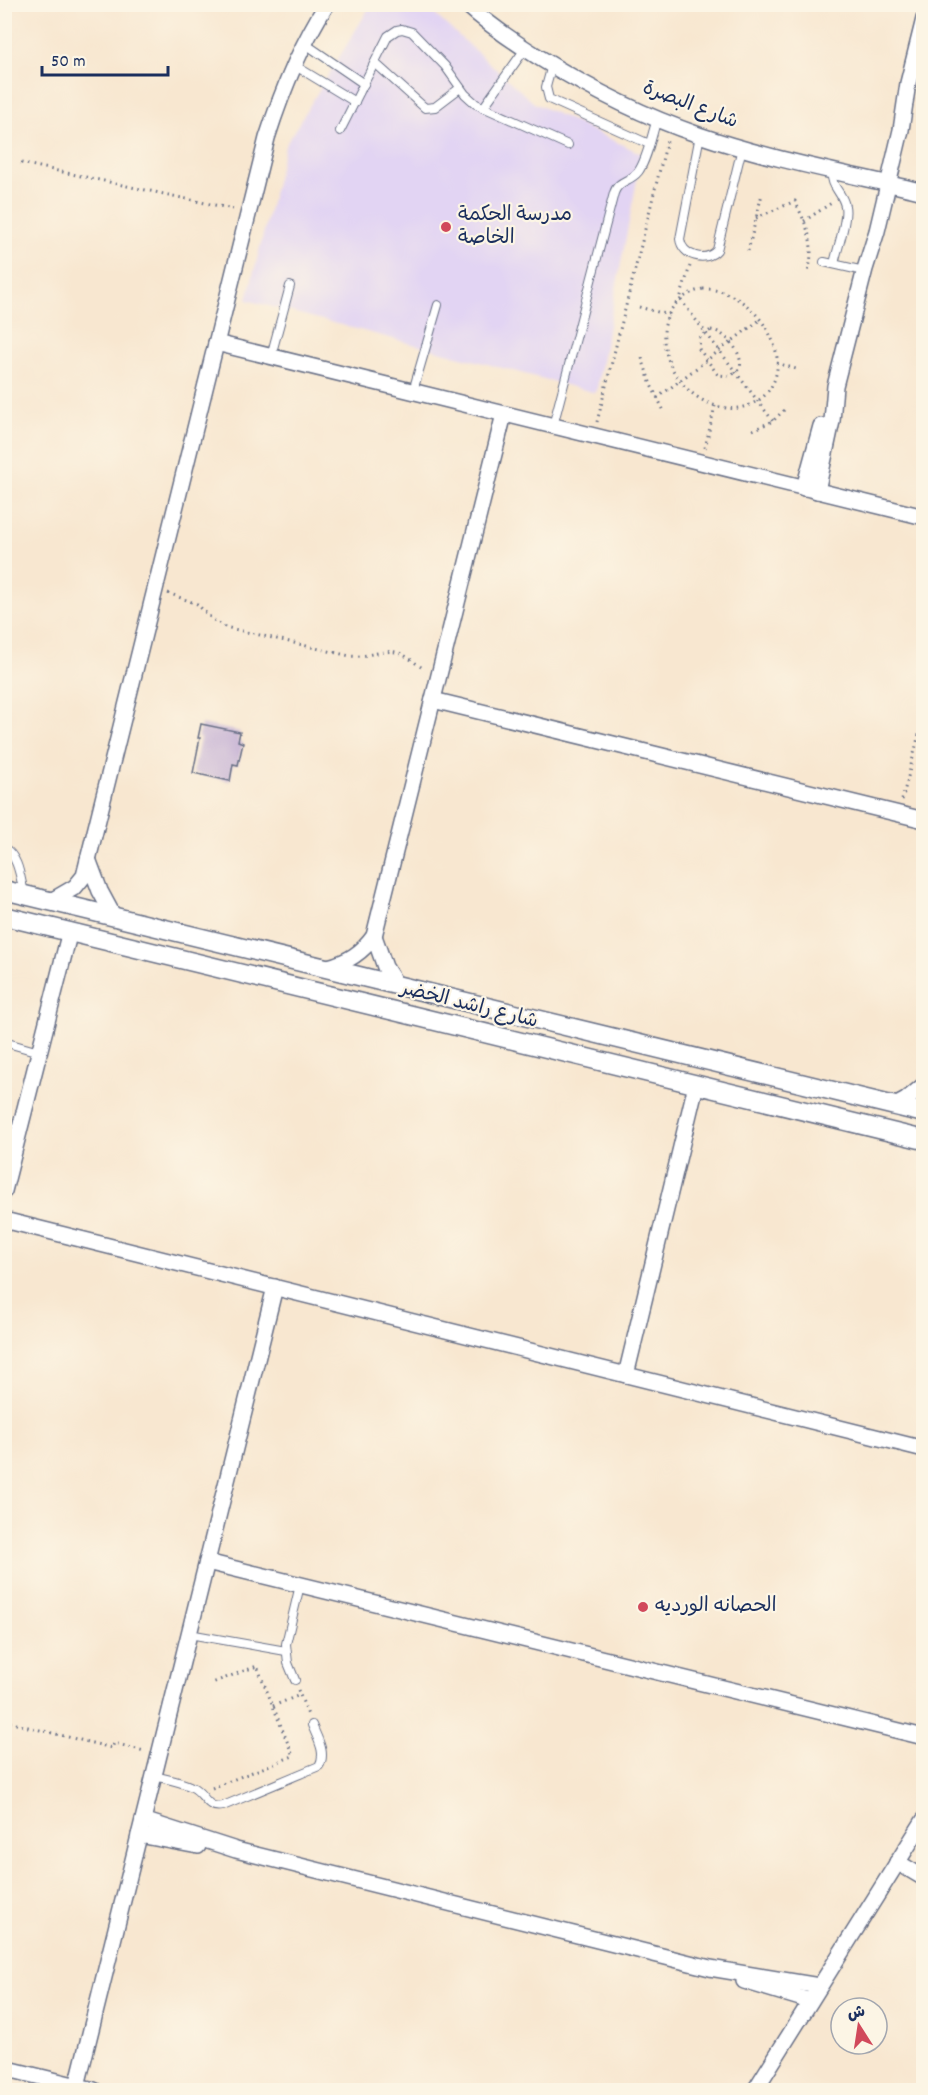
<svg xmlns="http://www.w3.org/2000/svg" width="928" height="2095" font-family="Dekko,'Playpen Sans Arabic',sans-serif">
<style>
.built{fill:#e2d4f3}
.building{fill:#c0abd3}
.lines{fill:none;stroke-linecap:round;stroke-linejoin:round}
.service-casing{stroke:#686f86;stroke-width:10}
.minor-casing{stroke:#686f86;stroke-width:18}
.tertiary-casing{stroke:#686f86;stroke-width:21}
.path{stroke:#686f86;stroke-width:3;stroke-dasharray:1.5 4.5;stroke-linecap:butt}
.service{stroke:#fff;stroke-width:8}
.minor{stroke:#fff;stroke-width:15}
.tertiary{stroke:#fff;stroke-width:18}
.poi-dot{fill:#d1495b;stroke:#fcf5e5;stroke-width:2}
.labels{text-anchor:middle;dominant-baseline:central;stroke-width:4.5;stroke-linejoin:round;paint-order:stroke}
.street-label{font-size:20px;fill:#1b2f5e;stroke:#fcf5e5}
.poi-label{font-size:20px;fill:#1b2f5e;stroke:#fcf5e5;text-anchor:start}
</style>
<rect width="100%" height="100%" fill="#fcf5e5"/>
<filter id="ink" filterUnits="userSpaceOnUse"><feTurbulence type="fractalNoise" baseFrequency=".0167" numOctaves="2"/><feDisplacementMap in="SourceGraphic" scale="12" xChannelSelector="R" yChannelSelector="G"/><feConvolveMatrix kernelMatrix="1 2 1 2 8 2 1 2 1" color-interpolation-filters="sRGB"/></filter>
<filter id="wash" filterUnits="userSpaceOnUse"><feTurbulence type="fractalNoise" baseFrequency=".008" numOctaves="4" result="noise"/><feDisplacementMap in="SourceGraphic" scale="24" xChannelSelector="R" yChannelSelector="G"/><feGaussianBlur stdDeviation="1.35" result="paint"/><feColorMatrix in="noise" values="0 0 0 0 0 0 0 0 0 0 0 0 0 0 0 0 0 1.4 0 .05"/><feComposite in="paint" operator="in"/></filter>
<g filter="url(#wash)">
<rect width="100%" height="100%" fill="#f8e7d0"/>
<path class="built" d="M371,5H424L534,103L642,154L596,393L247,300L285,146Z"/>
<g id="blocks">
<path class="building" d="M201,724L240,732L238,741L243,743L238,765L233,764L230,781L193,773L200,738H198Z"/>
</g>
</g>
<g filter="url(#ink)">
<use href="#blocks" fill-opacity="0" stroke="#686f86" stroke-width="1.5"/>
<g class="lines">
<g class="service-casing">
<g id="service">
<path d="M304,43L364,84"/>
<path d="M375,63L425,108L435,107L460,88"/>
<path d="M294,65L355,102"/>
<path d="M552,65L546,87L549,99L649,144"/>
<path d="M483,108L525,49"/>
<path d="M340,131L388,36L397,30L402,29L412,32L445,66L465,94L476,104L568,145"/>
<path d="M700,135L680,239C682,256 706,263 717,250L742,148"/>
<path d="M832,170C830,188 842,191 845,206C848,220 837,249 834,264"/>
<path d="M824,262L864,271"/>
<path d="M271,356L290,286"/>
<path d="M413,391L438,305"/>
<path d="M553,426L614,193C618,180 630,182 638,172C647,160 652,134 657,119"/>
<path d="M4,848C19,857 20,877 24,893"/>
<path d="M4,1042L39,1052"/>
<path d="M189,1634L286,1651"/>
<path d="M295,1680L288,1663L286,1644L300,1585"/>
<path d="M154,1776C166,1779 180,1781 192,1787C205,1793 206,1810 223,1806L319,1766C327,1753 317,1738 312,1725"/>
</g>
</g>
<g class="minor-casing">
<g id="minor">
<path d="M466,4C489,25 514,42 540,58C590,89 643,116 699,135C772,160 849,174 924,192"/>
<path d="M216,343L924,517"/>
<path d="M804,488L821,426"/>
<path d="M817,491L832,421L835,386L865,269L877,231L901,130L908,83L924,19"/>
<path d="M433,700L924,820"/>
<path d="M88,859L100,891L114,917"/>
<path d="M51,901L75,887L84,876L267,138C282,91 300,46 327,4"/>
<path d="M374,936L385,967L397,986"/>
<path d="M328,967C348,962 362,953 374,936L504,414"/>
<path d="M895,1106L906,1100L924,1085"/>
<path d="M4,1191L70,931"/>
<path d="M4,1220L924,1449"/>
<path d="M626,1375L696,1085"/>
<path d="M207,1562L924,1737"/>
<path d="M143,1820L236,1850L710,1968L819,1986"/>
<path d="M139,1835L198,1846"/>
<path d="M897,1862L924,1878"/>
<path d="M744,1981L810,2001"/>
<path d="M4,2068L94,2090"/>
<path d="M77,2086L275,1287"/>
<path d="M755,2090L924,1820"/>
</g>
</g>
<g class="tertiary-casing">
<g id="tertiary">
<path d="M4,890L924,1113"/>
<path d="M4,916L924,1140"/>
</g>
</g>
<g class="path">
<path d="M21,163L233,209"/>
<path d="M756,218L795,201C807,227 816,243 808,272"/>
<path d="M804,221L833,202"/>
<path d="M748,251L762,194"/>
<path d="M690,266L680,299L773,421"/>
<path d="M703,289C751,287 802,357 764,396C754,405 739,410 726,408C664,400 635,305 703,289Z"/>
<path d="M639,307L669,315"/>
<path d="M711,330C725,331 744,354 740,368L731,376L718,375L699,349L700,337Z"/>
<path d="M642,358L651,385L664,411"/>
<path d="M777,363L796,369"/>
<path d="M657,398L761,319"/>
<path d="M597,422L667,141"/>
<path d="M753,430L773,421L785,409"/>
<path d="M705,448L715,406"/>
<path d="M168,593L197,604L212,619L225,627L350,656C366,658 385,648 399,653C408,656 416,664 424,669"/>
<path d="M902,800L924,715"/>
<path d="M298,1690L308,1715"/>
<path d="M273,1706L300,1695"/>
<path d="M4,1721L112,1748L114,1743L144,1751"/>
<path d="M212,1788L293,1756L257,1666L212,1683"/>
</g>
<use href="#service" class="service"/>
<use href="#minor" class="minor"/>
<use href="#tertiary" class="tertiary"/>
</g>
</g>
<g class="poi-dot">
<circle cx="446" cy="227" r="6"/>
<circle cx="643" cy="1607" r="6"/>
</g>
<g class="labels">
<g class="street-label">
<text transform="translate(690 106) rotate(21)">شارع البصرة</text>
<text transform="translate(469 1006) rotate(14)">شارع راشد الخضر</text>
</g>
<g class="poi-label">
<text x="458" y="216">مدرسة الحكمة<tspan x="458" dy="23">الخاصة</tspan></text>
<text x="655" y="1607">الحصانه الورديه</text>
</g>
</g>
<rect width="928" height="2095" fill="none" stroke="#fcf5e5" stroke-width="24"/>
<g transform="translate(859 2026) rotate(348)"><circle r="28" fill="#fcf5e5" stroke="#a2a6af" stroke-width="1.5"/>
<path d="M0-4.5L10 22L0 15L-10 22Z" fill="#d1495b"/>
<text y="-9" font-size="16" font-weight="bold" text-anchor="middle" fill="#1b2f5e">ش</text>
</g>
<path d="M42 66v9h126v-9" fill="none" stroke="#1b2f5e" stroke-width="3"/>
<text x="51" y="66" font-size="18" fill="#1b2f5e" stroke="#fcf5e5" stroke-width="4.5" paint-order="stroke">50 m</text>
</svg>
